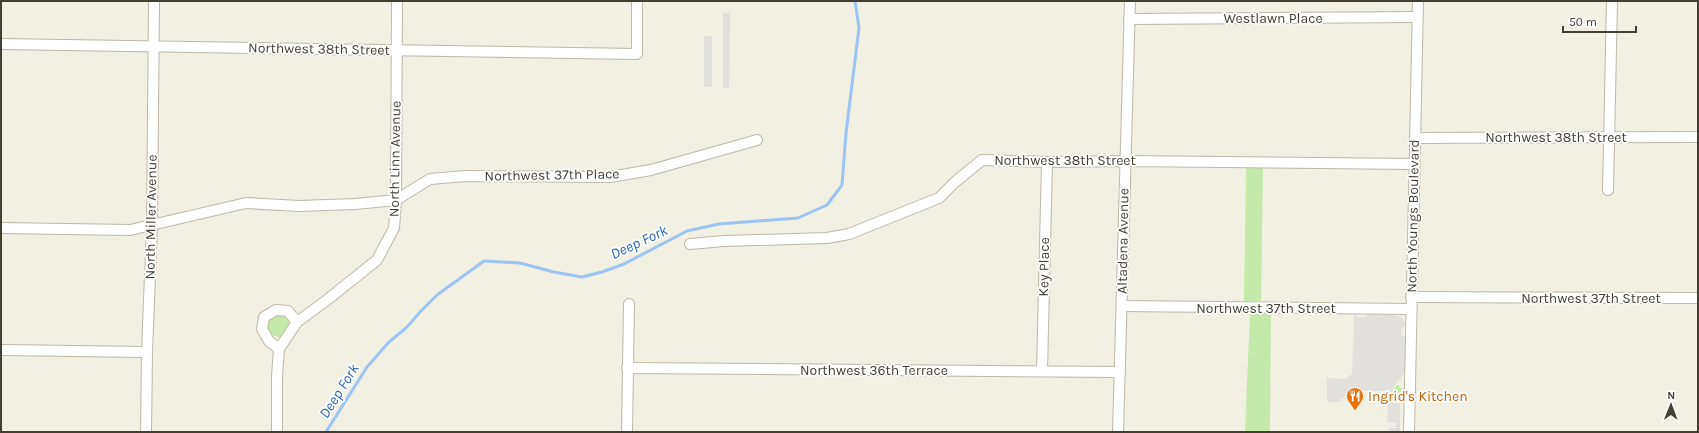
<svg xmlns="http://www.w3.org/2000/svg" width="1699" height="433" font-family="Karla,sans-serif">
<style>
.green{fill:#c4e9a9}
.parking{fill:#e2e0dc}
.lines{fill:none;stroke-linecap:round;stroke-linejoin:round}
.stream{stroke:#9bc4f3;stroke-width:3}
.minor-casing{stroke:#beb8a5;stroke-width:12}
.minor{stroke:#fff;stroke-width:10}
.labels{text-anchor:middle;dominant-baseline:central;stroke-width:3.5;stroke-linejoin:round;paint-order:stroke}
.street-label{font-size:14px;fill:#443f33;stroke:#fff}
.food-label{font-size:14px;fill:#c56008;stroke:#fff;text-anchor:start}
.water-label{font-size:15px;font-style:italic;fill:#2867b4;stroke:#fff}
</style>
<rect width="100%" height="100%" fill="#f2efe3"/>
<g class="green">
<path d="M1246,168H1263L1261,301H1244Z"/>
<path d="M1250,313H1271L1270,432H1245Z"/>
<path d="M278,314L286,316L290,324L281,337C271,337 266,330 267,321Z"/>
<path d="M1398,385L1403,390V397L1401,400L1387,401V392L1392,391L1396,386Z"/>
</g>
<g class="parking">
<path d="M723,13H730L729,88H723Z"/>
<rect x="704" y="36" width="8" height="51"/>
<path d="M1354,314L1359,317H1365L1368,314L1396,315L1402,317L1405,324L1401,333L1402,335L1405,338L1404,373L1391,391H1352V394H1345L1344,398L1341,399V402H1327V378L1345,379L1352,374Z"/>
<path d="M1388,403H1400V432L1389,431V428H1396V423L1387,422Z"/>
</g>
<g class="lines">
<path class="stream" d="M326,432L367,367L388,343L407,327L420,312L437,295L484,261L520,263L554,272L582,277L602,272L624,264L687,231L719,224L798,218L827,205L842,185L846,133L859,28L855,1"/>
<g class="minor-casing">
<g id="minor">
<path d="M1129,19L1417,17"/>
<path d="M1,44L637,54V1"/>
<path d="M1415,138L1698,137"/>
<path d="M1608,190L1612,1"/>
<path d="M1,228L130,230L246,203L299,206L355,204L396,200L430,179L465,176L610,177L651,170L757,140"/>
<path d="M690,244L724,241L827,238L849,234L939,198L955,182L982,160L1047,162L1125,161L1414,164"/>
<path d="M1411,297L1698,298"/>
<path d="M1122,306L1411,309"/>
<path d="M279,349L269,341L262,329L264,317L276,310L288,311L297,322"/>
<path d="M1,350L147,352"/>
<path d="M627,368L1120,372"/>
<path d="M1042,371L1047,162"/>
<path d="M146,432L147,352L152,225L154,1"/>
<path d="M277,432V376L279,349L297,322L327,300L377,260L394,228L396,200L397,1"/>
<path d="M627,432L629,304"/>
<path d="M1118,432L1130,1"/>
<path d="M1409,432L1418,1"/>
</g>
</g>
<use href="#minor" class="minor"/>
</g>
<defs>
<g id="restaurant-pin" transform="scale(0.9)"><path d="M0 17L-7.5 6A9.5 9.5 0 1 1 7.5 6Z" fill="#e8710a" stroke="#fff"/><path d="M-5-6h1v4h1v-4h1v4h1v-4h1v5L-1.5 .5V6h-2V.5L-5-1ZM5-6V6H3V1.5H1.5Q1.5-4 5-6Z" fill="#fff"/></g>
</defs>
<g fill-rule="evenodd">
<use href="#restaurant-pin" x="1355" y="396"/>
</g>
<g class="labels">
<g class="street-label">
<text x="1273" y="18">Westlawn Place</text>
<text transform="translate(319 49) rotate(1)">Northwest 38th Street</text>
<text x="1556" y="137">Northwest 38th Street</text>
<text transform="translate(395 159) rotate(-89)">North Linn Avenue</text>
<text x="1065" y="160">Northwest 38th Street</text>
<text transform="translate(552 175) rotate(-1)">Northwest 37th Place</text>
<text transform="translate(1413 216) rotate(-89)">North Youngs Boulevard</text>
<text transform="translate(151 217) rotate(-89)">North Miller Avenue</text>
<text transform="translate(1123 241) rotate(-89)">Altadena Avenue</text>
<text transform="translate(1044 267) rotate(-89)">Key Place</text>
<text x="1591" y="298">Northwest 37th Street</text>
<text x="1266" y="308">Northwest 37th Street</text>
<text x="874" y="370">Northwest 36th Terrace</text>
</g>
<g class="food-label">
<text x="1368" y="396">Ingrid's Kitchen</text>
</g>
<g class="water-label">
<text transform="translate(639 242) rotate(-25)">Deep Fork</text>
<text transform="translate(339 391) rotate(-58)">Deep Fork</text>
</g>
</g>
<rect width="1699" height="433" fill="none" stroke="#443f33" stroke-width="4"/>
<g transform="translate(1671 405) rotate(1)" stroke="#ffffff" stroke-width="3" paint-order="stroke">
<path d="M0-3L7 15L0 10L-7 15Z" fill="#443f33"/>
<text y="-6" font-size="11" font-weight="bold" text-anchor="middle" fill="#443f33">N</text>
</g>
<path d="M1563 26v6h73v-6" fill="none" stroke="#443f33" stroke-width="2"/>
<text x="1569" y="26" font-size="12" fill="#443f33" stroke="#ffffff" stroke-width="3" paint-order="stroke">50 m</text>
</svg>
